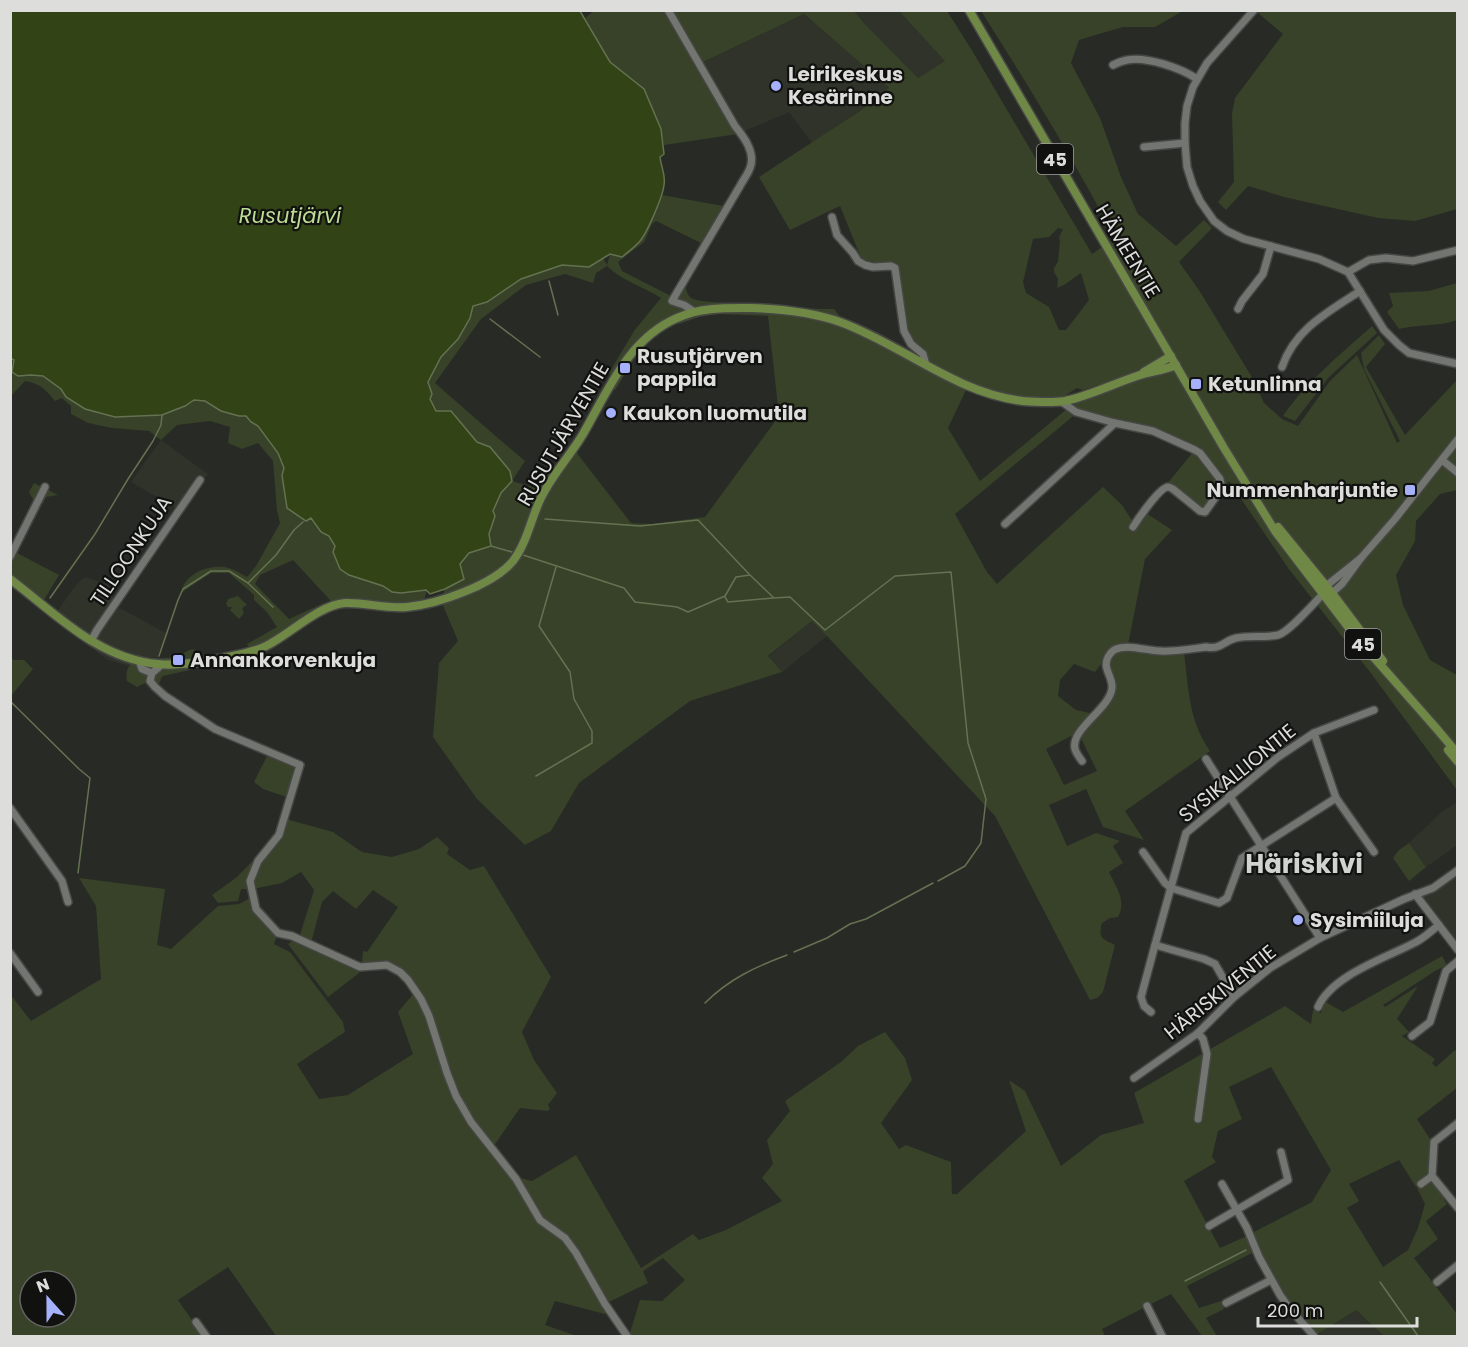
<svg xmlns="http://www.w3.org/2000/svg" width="1468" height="1347" font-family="Poppins,sans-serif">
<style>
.built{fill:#2f332a}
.green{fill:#374228;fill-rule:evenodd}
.water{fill:#324316;stroke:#657251;stroke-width:1.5}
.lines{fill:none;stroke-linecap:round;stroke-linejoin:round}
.stream{stroke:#657251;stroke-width:1.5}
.minor-casing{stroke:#464744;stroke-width:10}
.major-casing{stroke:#464744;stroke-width:11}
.minor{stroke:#727570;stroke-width:7}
.major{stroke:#708845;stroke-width:8}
.poi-dot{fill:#a6b1fc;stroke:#111210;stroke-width:2}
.labels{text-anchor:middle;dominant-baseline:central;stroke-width:4.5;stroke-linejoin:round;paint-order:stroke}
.shield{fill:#111210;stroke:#a0a19f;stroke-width:1.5}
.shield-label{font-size:18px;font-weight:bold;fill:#dddedc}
.poi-label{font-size:20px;font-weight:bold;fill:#dddedc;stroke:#111210;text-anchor:start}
.street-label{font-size:20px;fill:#dddedc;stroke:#111210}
.water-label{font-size:21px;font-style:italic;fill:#bddc94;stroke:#111210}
.district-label{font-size:26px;font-weight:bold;fill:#d0d3ce;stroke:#111210}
</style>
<rect width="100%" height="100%" fill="#282a26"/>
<g class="built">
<path d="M854,11H899L946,61L918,78L864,23Z"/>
<path d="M804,14L890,89L860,111L812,143L789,112L738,134L699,64Z"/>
<path d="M161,440L208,474L181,511L131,482Z"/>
<path d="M85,577L109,585L116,606L168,634L159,658L139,657L137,666L131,664L129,666L108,660L53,620L58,610L77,584Z"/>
<path d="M812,621L827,636L782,672L768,657Z"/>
<path d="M1457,802V845L1426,867L1409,843L1443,811Z"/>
<path d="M1457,872V942L1423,897Z"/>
<path d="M1356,1310L1384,1336H1317L1316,1335Z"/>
</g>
<g class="green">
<path d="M595,10L854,11L864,23L918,78L945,61L899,11H947L973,52L1092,254L1115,238C1074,160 1028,85 981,11H1183L1155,27H1123L1079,40L1071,63L1100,118L1121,177L1138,214L1176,246L1204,220L1212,228L1179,262L1199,290L1253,379L1264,403L1282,419L1298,426L1330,381L1357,355L1397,443L1400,441L1364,369L1361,353L1379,335L1385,344L1366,367L1405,435L1457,380V490L1440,494L1416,521L1415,541L1396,575L1403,605L1430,660L1457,675V790L1370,672L1288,568L1229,481L1205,515L1167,484L1194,451L1158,434L1077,413L955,514L987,572L997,584L1103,487L1122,505L1133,522L1146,513L1172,530L1145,559L1128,645L1111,650L1095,672L1074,664L1060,680L1058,696L1076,710L1094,714L1077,733L1046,749L1064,785L1097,771L1080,736L1113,693L1108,662L1113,653L1123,649L1184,653C1189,689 1188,719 1210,751L1125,811L1144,840L1103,827L1086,789L1049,805L1067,846L1096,833L1120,841L1113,846L1123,863L1109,872C1116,887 1127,901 1118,917L1110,918L1102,923C1098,938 1102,939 1115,945L1103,992L1097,998L1090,1000L995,816L827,636L812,621L768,656L782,672L690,701L579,783L551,831L525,845L477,799L433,737L439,663L458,641L442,603L331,606L330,600L293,560L260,575L255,584L289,619L324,603L326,607L270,641L250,650L247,644L277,627L267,612L254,600V595L229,573H211L181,593C184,574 207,565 224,567C232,568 240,573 247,577L256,566L280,523L277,511L273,461L258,443L242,449L228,443L230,427L210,421L177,425L161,440L149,431L112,428L88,423L71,414V406L62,398L55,401C45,389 41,384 25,381L11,396V358L14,360C11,365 15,371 18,376L31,375L43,376L61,389L66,397L85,409L114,417L162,415L185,406L194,400L205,401L221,411L239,416H247L251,422L258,426L278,453L284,468L311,518L321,532L329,536L335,546L349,575L383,586L393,592L401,593L427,590L424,601L442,597L445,589L464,579L460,564L469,553L489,534L495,516L493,512L501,493L490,447L477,442L451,411L436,412L430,398L432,394L427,382L441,357L458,339L470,318L473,306L487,302L521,279L562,265L589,267L603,258L607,265L610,254L657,207L662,195L729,207L707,246L656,221L652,224L644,242L618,262L622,271L671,296L685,283C686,290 687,296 693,299C706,304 744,302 759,303C784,304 809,310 834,309L843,320L926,362L906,331L903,317L898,266L862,260L840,206L790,230L759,177L860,111L889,88L804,14L699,64L738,134L664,145L661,129L644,89L610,62L585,18ZM1058,228L1063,229L1059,237L1060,241L1058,262L1054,268V272L1058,279L1057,288L1064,285L1081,273L1089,300L1066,330H1059L1049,307L1026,293L1023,282L1033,239L1049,237ZM607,266C622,281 644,287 661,298L634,331L609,373L612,375C590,414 567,452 542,490L512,481L525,461L499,439L435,383L481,319L526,285L565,274L593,283L596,273ZM718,314L768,316L779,416L705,517L652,524L631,523L576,452L612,391L616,389L638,352L661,329L677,321L679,324L699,317ZM1157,359L1165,373L1133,382L1064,404L1068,408L980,481L948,428L966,390L969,388L1041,403L1063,397L1077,388L1083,390C1108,382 1135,374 1157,359Z"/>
<path d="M1258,10L1457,11V209L1415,221L1378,218L1284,197L1248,186L1226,210L1218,202L1234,182L1232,113L1235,98L1283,34L1257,12Z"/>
<path d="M1457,283V320C1439,327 1418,324 1399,329L1387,312L1393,306L1389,293L1429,291Z"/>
<path d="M1372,326L1377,333L1329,377L1295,421L1283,416C1307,381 1341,354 1372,326Z"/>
<path d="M34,483L58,495L46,497L17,553L59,575L44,600L11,574L10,546L34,501L29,492Z"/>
<path d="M238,596L247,605L242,608L244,613L239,619L230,610L232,607H228L226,604L228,599Z"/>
<path d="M194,649L196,655H209L212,665L163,676L161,678L160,682L151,690L147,682L137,687L127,681C126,675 126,669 131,664L137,666L139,657C150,658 169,660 180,655C185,653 187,650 194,649Z"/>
<path d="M10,657L14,660H24L33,669L11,696Z"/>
<path d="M268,754L298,767L289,798L263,789L254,782Z"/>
<path d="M286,819L333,832L362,852L392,857L419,849L437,837L449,848L447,854L470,870L484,866L551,977L522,1032L534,1060L557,1093L548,1105L550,1109L547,1111L520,1108L493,1147L472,1121L458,1095L430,1015L401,970L375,964L362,962L363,951L367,952L398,907L373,890L356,909L333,891L322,902L311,943L299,938L314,890L301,872L282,883L253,889L252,881L260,862Z"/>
<path d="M1409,843L1426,867L1409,881L1393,858L1398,851Z"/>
<path d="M268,845L249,889H241L238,901L218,903L212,895L237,877Z"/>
<path d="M79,878L165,889L157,945L171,949L218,906L239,904L250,898L277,935L274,944L290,952L343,1022L345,1032L297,1064L319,1099L348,1095L413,1054L398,1012L415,992L420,999L455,1097L514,1179L539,1221L563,1239L574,1253L608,1312L605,1314L555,1301L545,1325L577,1336H276L228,1267L178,1300L203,1336H11L10,994L31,1021L101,979L96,906ZM30,1281H66V1317H30Z"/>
<path d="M294,940L358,969L359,973L328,997L288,944Z"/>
<path d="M1442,956L1447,965L1435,971L1383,1005L1385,1007L1418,986L1397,1019L1409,1032L1402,1036L1435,1059L1432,1063L1436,1067L1455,1050L1457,1053V1088L1417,1119L1432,1142L1431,1176L1416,1187L1399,1160L1349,1184L1359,1201L1347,1208L1383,1267L1408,1250L1418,1228L1425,1204L1417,1188L1432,1178L1446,1197L1444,1200L1447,1204L1426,1221L1438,1239L1414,1258L1457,1314V1336H1384L1356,1310L1316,1335L1289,1305L1263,1259L1252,1233L1312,1202L1331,1170L1271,1067L1229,1087L1242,1119L1218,1131L1212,1157L1216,1162L1184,1181L1220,1248L1247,1236L1254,1252L1187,1286L1199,1308L1221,1301L1224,1309L1206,1318L1217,1336H1202L1171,1294L1102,1329L1105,1336H629L640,1300L662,1301L685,1280L663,1258L643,1271L648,1283L607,1303L577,1251L542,1219L517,1177L532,1181L576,1155L641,1268L693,1234L699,1240L726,1230L782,1201L762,1178L773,1164L767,1140L790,1111L785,1101L841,1062L858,1046L885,1032L905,1058L912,1080L881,1123L899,1149L906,1145L951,1162L952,1194H957L1026,1131L1009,1080L1025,1091L1061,1166L1101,1135L1144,1123L1134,1093L1285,1006L1311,1024L1313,1010L1321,1013L1324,1001L1343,1012Z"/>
</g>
<path class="water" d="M10,11H580L610,62L644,89L661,129L664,154L660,157C661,167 666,175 664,185C663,196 647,233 640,241C635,247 628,252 622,257L610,254L589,267L562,265L521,279L487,302L473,306L470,318L458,339L441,357L428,382L432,394L430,399L436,411H451L477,442L490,447L510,471L512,481L501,493L493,511L495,516L489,534L491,546L469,553L460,564L464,579L445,589L430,594L426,590L401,593L392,592L383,586L349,575L340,569L333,552L335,546L329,536L321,532L311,518L306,521L287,508L282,475L284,468L278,453L258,426L251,422L246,416H239L221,411L205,401L194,400L185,406L162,415L115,417L85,409L66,397L61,389L43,376L31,375L18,376L12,372L14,360L10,358Z"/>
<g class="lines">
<g class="stream">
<path d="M549,281L558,315"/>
<path d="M490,319L540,357"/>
<path d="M545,519L640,526L698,520L749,574"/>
<path d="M491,546L512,552"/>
<path d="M523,555L624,588L635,602L677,607L688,612L725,596L736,577L750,575L774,598L790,597L825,630L895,576L951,572L968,743L986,799L981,843L965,866L938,881"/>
<path d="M248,583L273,607"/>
<path d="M725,597L728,602L773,598"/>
<path d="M50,598L95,534L128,479L153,441L161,425L162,415"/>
<path d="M159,656L178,600L183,589L211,571H229L248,583L276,555L294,530L303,522"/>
<path d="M10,701L79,769L90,778L78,873"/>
<path d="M536,776L592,743V731L574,699L570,672L539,626L556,567"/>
<path d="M794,952L827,938L850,924L866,919L933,883"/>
<path d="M705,1003C729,979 755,967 787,955"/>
<path d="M1185,1281L1246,1250"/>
<path d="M1380,1282L1418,1336"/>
</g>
<g class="minor-casing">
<g id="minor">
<path d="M668,10L735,126C744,137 756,153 750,168C748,174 743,180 740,186L672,301L684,305L693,311"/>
<path d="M1254,10L1207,63L1193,87L1187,106L1185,123V143L1187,167L1193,186L1200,201L1214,221L1227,231L1244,239L1319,259L1348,272L1384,330L1399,345L1409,353L1458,364"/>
<path d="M1113,65C1117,63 1122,61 1127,60C1146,56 1181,68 1197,79"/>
<path d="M1144,147L1185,143"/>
<path d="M832,217L837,235L853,253L858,261L865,265L873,267L891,266L895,268L904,331L911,344L923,354L926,365"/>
<path d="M1348,272L1369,260L1386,258L1413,261L1458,250"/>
<path d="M1238,309L1242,301L1263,274L1271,246"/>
<path d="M1282,367C1295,329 1328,312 1360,291"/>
<path d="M1115,423L1153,431L1195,450L1200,453L1220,479L1222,488L1205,512L1200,511L1173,489C1171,488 1170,487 1168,487C1160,487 1138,519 1133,527"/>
<path d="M1442,460L1458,473"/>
<path d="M1005,524L1115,423L1076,412L1062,402"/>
<path d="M10,557L45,487"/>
<path d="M1329,594L1332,593L1342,584L1361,558L1395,519L1458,439"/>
<path d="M91,641L97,630L200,480"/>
<path d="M139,661L142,669L152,673"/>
<path d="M160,664L159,667L152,673L150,681L155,687L165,696L215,729L300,765L279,835L258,861L250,881L256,909L278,933L292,936L360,967L387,965L400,972L408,980L421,999L429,1016L447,1073L456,1096L471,1122L516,1179L540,1220L565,1238L576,1253L605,1304L627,1336"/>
<path d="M1314,733L1336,798L1374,852"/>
<path d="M1206,759L1320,938"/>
<path d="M1082,761C1079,757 1076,753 1075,749C1070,729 1110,709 1112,688C1113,676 1102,669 1108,657C1111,653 1110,653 1114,650C1127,643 1146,651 1160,651C1175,652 1191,649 1206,647C1221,650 1223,641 1236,638C1250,635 1265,638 1278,635C1289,632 1314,603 1323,594L1326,586L1361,558"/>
<path d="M10,808L62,881L68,902"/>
<path d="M1143,852L1165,883L1171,888L1219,903L1227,898L1242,858L1336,798"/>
<path d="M1415,894L1458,950"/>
<path d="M10,953L38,992"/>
<path d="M1234,997L1215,964L1204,959L1155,945L1186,833L1278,757L1314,733L1374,710"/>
<path d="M1318,1007C1332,975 1386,958 1416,942C1424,938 1431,931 1439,925"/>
<path d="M1151,1012L1144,1006L1141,997L1155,945"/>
<path d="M1198,1033L1203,1039L1207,1054L1198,1119"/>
<path d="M1412,1036L1430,1022L1446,971L1458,961"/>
<path d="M1134,1078L1198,1033L1234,997L1270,968L1320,938L1404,899L1433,888L1458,870"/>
<path d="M1458,1123L1434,1142L1432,1176L1458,1208"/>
<path d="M1222,1184L1247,1228L1259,1257L1280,1295L1290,1309L1314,1336"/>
<path d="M1421,1184L1432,1176"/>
<path d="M1209,1226L1288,1180L1281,1152"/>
<path d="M1437,1282L1458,1265"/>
<path d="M1226,1303L1271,1280"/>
<path d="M1147,1306L1162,1336"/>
<path d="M196,1322L206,1336"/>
</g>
</g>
<g class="major-casing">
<g id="major">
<path d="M969,10L1224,448L1275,531L1355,636L1436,728L1458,754"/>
<path d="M1144,372L1171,356"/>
<path d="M1278,527L1332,593L1383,661"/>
<path d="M10,579C55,613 98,659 158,664C176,666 195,663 213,660C230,656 250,654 266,646C290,634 319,605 345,603C365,602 386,609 407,607C438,604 493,585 513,561C527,543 531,518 541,498C552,475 570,456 583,434C608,391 628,339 677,318C701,307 725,308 751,308C781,309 812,312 840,322C903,345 955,393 1023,401C1036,402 1052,403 1065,401C1089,396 1113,384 1137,376C1150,371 1163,371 1176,365"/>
<path d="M1448,750L1458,762"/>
</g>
</g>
<use href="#minor" class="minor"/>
<use href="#major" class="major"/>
</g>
<g class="poi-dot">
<circle cx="776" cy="86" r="6"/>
<rect x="619" y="362" width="12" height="12" rx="3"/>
<rect x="1190" y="378" width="12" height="12" rx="3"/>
<circle cx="611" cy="413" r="6"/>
<rect x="1404" y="484" width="12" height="12" rx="3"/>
<rect x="172" y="654" width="12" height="12" rx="3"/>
<circle cx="1298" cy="920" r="6"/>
</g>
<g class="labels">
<g class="shield">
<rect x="1037" y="144" width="36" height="30" rx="4.5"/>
<rect x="1345" y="629" width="36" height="30" rx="4.5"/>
</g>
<g class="shield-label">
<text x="1055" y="159">45</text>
<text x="1363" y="644">45</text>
</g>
<g class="poi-label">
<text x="788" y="74">Leirikeskus<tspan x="788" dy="23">Kesärinne</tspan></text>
<text x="637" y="356">Rusutjärven<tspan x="637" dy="23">pappila</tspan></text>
<text x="1208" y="384">Ketunlinna</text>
<text x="623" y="413">Kaukon luomutila</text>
<text x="1398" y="490" text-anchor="end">Nummenharjuntie</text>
<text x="190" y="660">Annankorvenkuja</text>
<text x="1310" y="920">Sysimiiluja</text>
</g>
<g class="street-label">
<text transform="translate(1128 251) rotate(59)">HÄMEENTIE</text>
<text transform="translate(563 434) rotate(-60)">RUSUTJÄRVENTIE</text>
<text transform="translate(131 551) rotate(-56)">TILLOONKUJA</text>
<text transform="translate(1237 773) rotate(-39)">SYSIKALLIONTIE</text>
<text transform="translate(1220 992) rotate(-39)">HÄRISKIVENTIE</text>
</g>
<g class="water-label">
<text x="290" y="215">Rusutjärvi</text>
</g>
<g class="district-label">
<text x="1304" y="864">Häriskivi</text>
</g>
</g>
<rect width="1468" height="1347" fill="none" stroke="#dddedc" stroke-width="24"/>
<g transform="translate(48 1299) rotate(339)"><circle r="28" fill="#111210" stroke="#636462" stroke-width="1.5"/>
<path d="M0-4.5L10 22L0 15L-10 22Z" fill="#a6b1fc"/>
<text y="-9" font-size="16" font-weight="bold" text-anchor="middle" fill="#dddedc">N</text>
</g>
<path d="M1258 1317v9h159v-9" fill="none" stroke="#dddedc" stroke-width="3"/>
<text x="1267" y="1317" font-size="18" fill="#dddedc" stroke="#111210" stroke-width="4.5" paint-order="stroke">200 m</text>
</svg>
